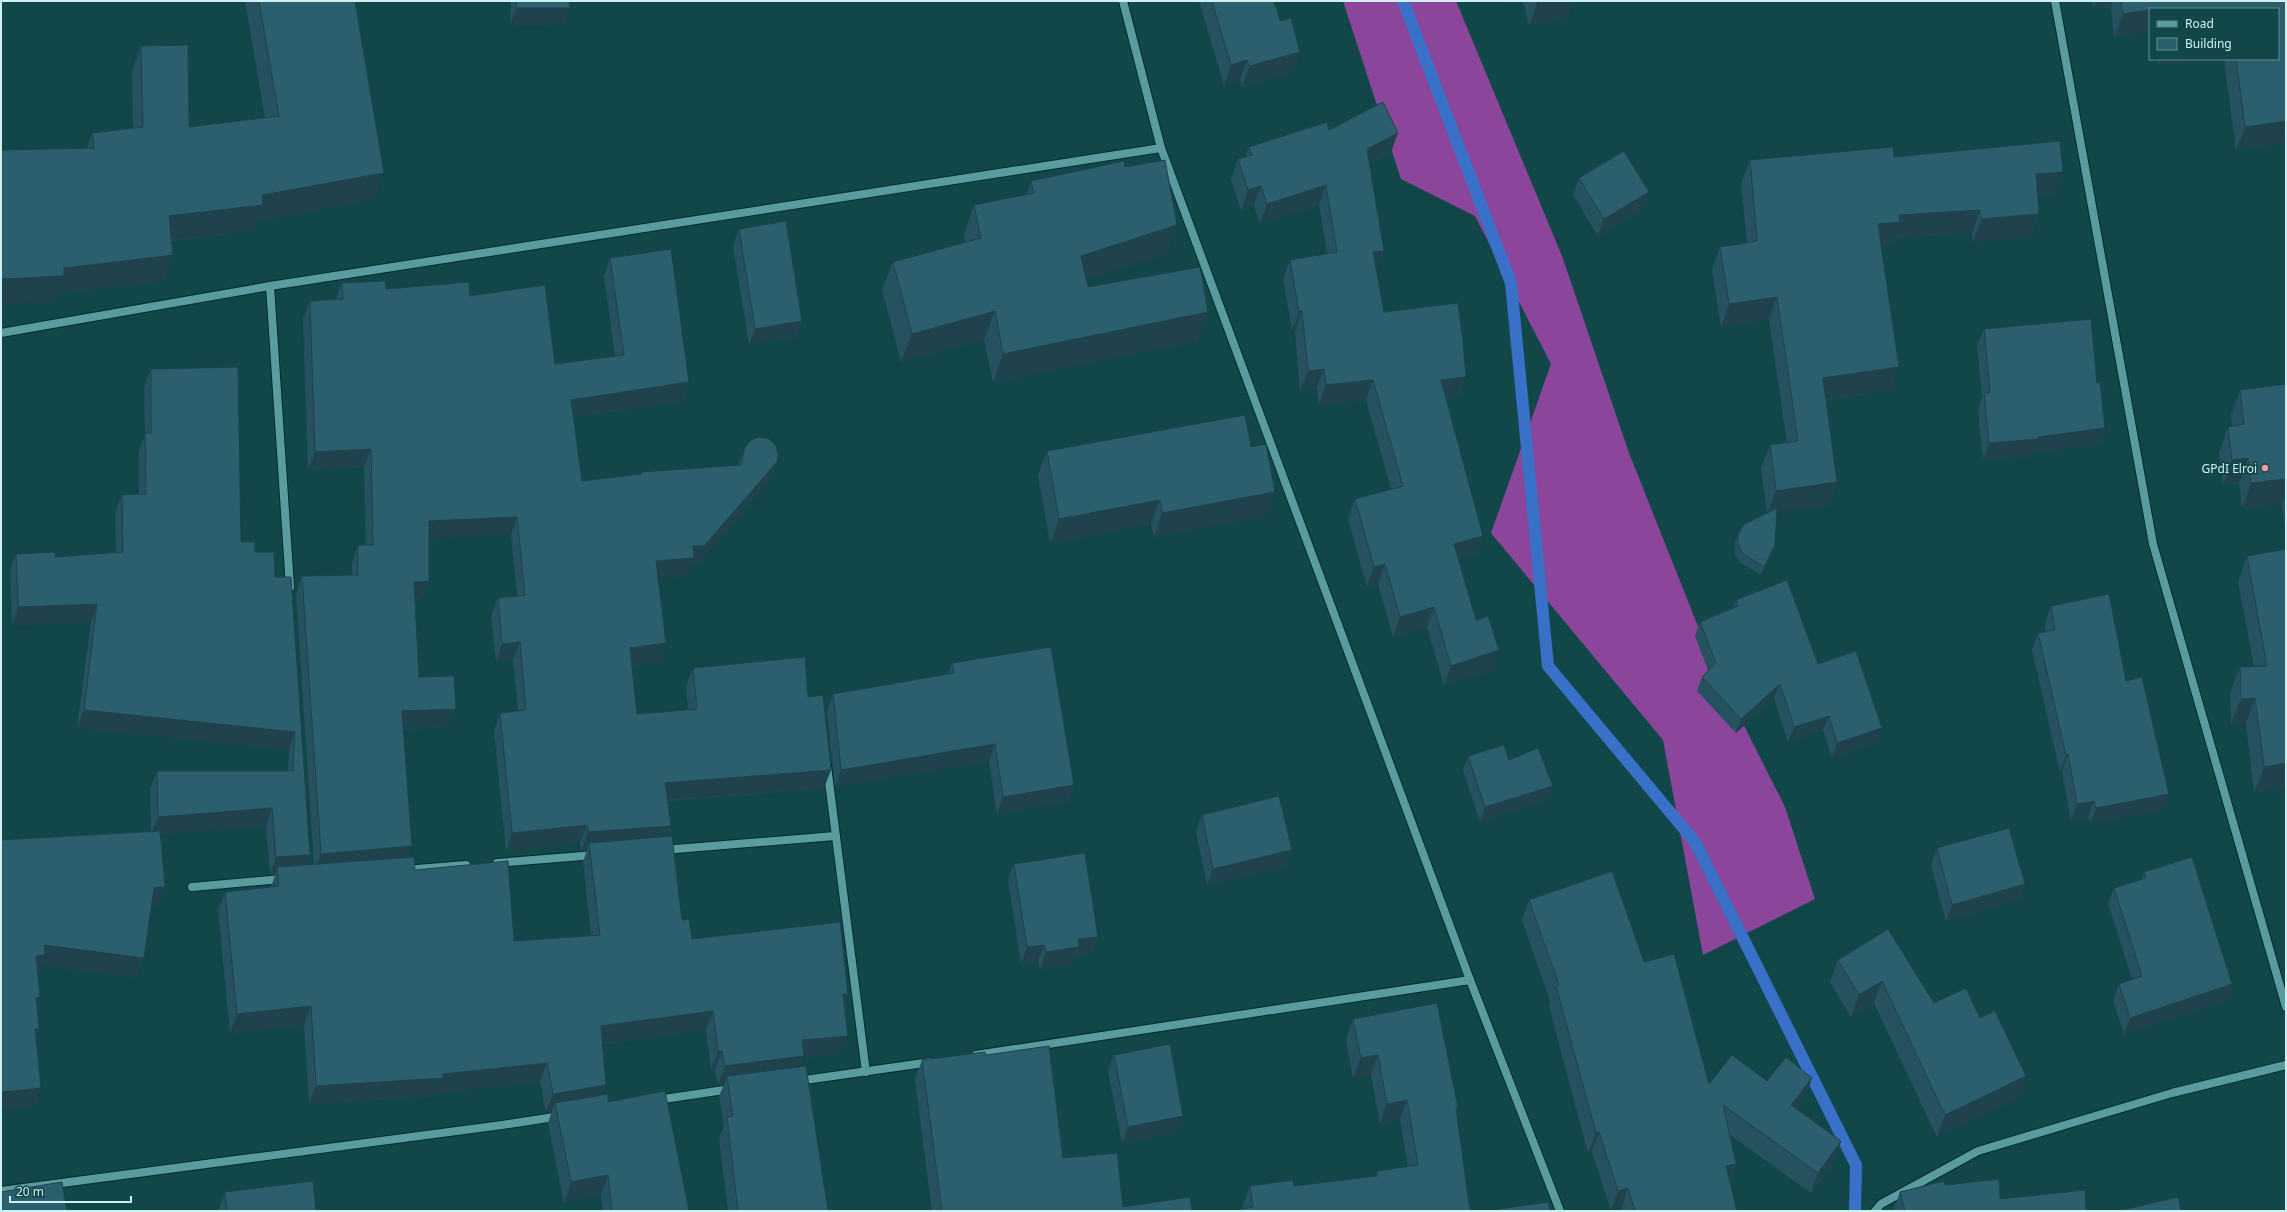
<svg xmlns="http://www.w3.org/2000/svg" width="2287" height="1212" font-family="'Noto Sans',sans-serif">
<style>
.forest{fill:#8b469c}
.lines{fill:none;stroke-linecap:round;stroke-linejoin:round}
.stream{stroke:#3970c8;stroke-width:12}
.minor-casing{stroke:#062b2d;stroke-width:10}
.minor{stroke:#599b9e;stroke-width:8}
.wall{fill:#26525f;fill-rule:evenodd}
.shaded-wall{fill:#1f424d}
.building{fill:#2c5f6e;stroke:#1f424d}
.poi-dot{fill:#f59b9b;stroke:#12474a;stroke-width:1.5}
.labels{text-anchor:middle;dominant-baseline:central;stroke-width:4;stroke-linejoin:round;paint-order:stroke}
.poi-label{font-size:12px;fill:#cff0f1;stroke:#12474a;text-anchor:end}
</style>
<rect width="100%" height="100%" fill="#12474a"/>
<path class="forest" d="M1343,1H1456L1562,256L1629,453L1713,664L1785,807L1815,899L1703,955L1663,740L1491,533L1551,364L1475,216L1401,179Z"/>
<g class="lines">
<path class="stream" d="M1403,1L1511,283L1548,666L1695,842L1856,1165L1855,1211"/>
<g class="minor-casing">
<g id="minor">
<path d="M1123,1L1161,148L1470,980L1560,1211"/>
<path d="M2055,1L2153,544L2286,1007"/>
<path d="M270,286L290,587"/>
<path d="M1,333L270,286L1161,148"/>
<path d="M827,766L866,1072"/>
<path d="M663,850L835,836"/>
<path d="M497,863L595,855"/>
<path d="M405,870L466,865"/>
<path d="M192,887L282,879"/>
<path d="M976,1055L1470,980"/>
<path d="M798,1081L931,1062"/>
<path d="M657,1100L731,1089"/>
<path d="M1,1191L502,1125L561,1116"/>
<path d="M1875,1211L1881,1204L1978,1151L2172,1093L2286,1065"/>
</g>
</g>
<use href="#minor" class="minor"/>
</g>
<g class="wall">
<path d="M245,1H355L375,199L257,221L253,231L172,241L164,281L58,294L55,302L1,304V150L87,148L92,133L133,128L132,72L141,46L189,127L265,118Z"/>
<path d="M511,1H569L570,8L563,24L510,25Z"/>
<path d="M1199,1H1274L1280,21L1300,52L1293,72L1242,87L1240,80L1224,85Z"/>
<path d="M1523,1H1573L1567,17L1529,25Z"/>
<path d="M2092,1H2286V143L2236,150L2224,59H2278V9H2150L2114,37L2111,7L2093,9Z"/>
<path d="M2158,59H2212L2158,66Z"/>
<path d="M1329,130L1391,152L1369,164L1377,270L1384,312L1459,397L1446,398L1483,536L1476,555L1458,560L1476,620L1492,670L1444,685L1427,627L1393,637L1378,584L1367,587L1348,519L1355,499L1391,489L1366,400L1319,405L1317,388L1300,391L1295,331H1292L1283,279L1290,260L1327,253L1319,205L1260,224L1254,205L1241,210L1231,179L1238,159L1245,157L1249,147Z"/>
<path d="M1894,157L2055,195L2038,196L2039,214L2031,237L1973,242L1972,233L1894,238L1892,245L1881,246L1891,390L1826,400L1837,482L1829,505L1777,512L1772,554L1761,575L1739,562L1735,553V543L1738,535L1767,513L1761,468L1770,445L1787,443L1769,320L1721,327L1712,270L1720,247L1747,243L1741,183L1750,160Z"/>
<path d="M1125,167L1167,254L1087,279L1088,287L1198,341L993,383L984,339L901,362L882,290L893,262L965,242L964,234L974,205L1026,195L1031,181Z"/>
<path d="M1579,178L1643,209L1598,236L1573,195Z"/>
<path d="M739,229L802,321L796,337L749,345L733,246Z"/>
<path d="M610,258L689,382L683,401L573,417L582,481L640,474L641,472L738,465L745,447L770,480L698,564H691L687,576L658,578L660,662L632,665L637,714L688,710L686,686L693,668L808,697L824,788L668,801L667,837L682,920L692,939L844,1005L841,1054L803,1058L800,1066L828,1211H728L719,1138L724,1126L719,1096L724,1084L718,1085L715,1070H711L706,1030L603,1044L602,1095L608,1102L689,1211H603L601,1195L564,1203L548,1123L552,1111L546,1112L540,1082L437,1093L436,1096L309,1104L304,1025L230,1033L218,910L225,892L271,887L275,875H270L266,826L161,834L165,887L158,906H151L137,977L41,965L38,974L40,997L37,1007L39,1029L36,1037L41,1088L34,1107L1,1110V840L151,831L150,789L157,771H288L289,750L77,728L91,622L12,625L10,571L16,554L55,557L116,552L115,513L122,495L139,494V451L145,435L144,387L151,369L241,542L255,552L275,577H291L306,865H314L296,594L302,576L352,575V563L358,545H366L364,467L308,470L303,319L310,301L336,299L342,283L386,289L470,296L555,364L615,356L604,276ZM511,535L517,596L498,598L491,616L496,662L513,660L518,711L500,713L494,731L506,851L580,843L581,851L587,850L583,862L591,936L514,941L415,870L409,857L403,729L449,727L419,677L415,600L423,599L429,581V538Z"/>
<path d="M1984,329L2105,428L2099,445L2033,453L2032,456L1983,460L1978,410L1982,397L1977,345Z"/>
<path d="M2286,384V536L2282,504L2242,509L2239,483L2223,485L2219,452L2228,427L2232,426L2231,415L2240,390Z"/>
<path d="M1251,447L1266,516L1154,537L1151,524L1050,543L1038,475L1047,451Z"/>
<path d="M2286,549V787L2254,793L2246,723L2231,724L2230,693L2240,667H2254L2238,582L2247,556Z"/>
<path d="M1736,600L1818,664L1877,742L1832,758L1823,730L1788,742L1774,698L1736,733L1697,691L1702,677L1708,670L1695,636L1700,622L1733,608Z"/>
<path d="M2051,606L2126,681L2163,810L2090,824L2088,817L2071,821L2062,771L2060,772L2032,650L2038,633L2046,632L2045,623Z"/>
<path d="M952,663L1074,785L1068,802L997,814L989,761L835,787L827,711L833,694L948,674Z"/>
<path d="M1468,756L1509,760L1548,800L1480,822L1463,770Z"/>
<path d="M1202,815L1292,850L1286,867L1207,885L1196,832Z"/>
<path d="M1937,848L2025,884L2019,900L1946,921L1931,865Z"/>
<path d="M1014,864L1098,937L1092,953L1076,956L1073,964L1040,969L1038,961L1021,964L1008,880Z"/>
<path d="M2144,872L2226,1001L2124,1034L2113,1000L2119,984L2132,979L2108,904L2114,888L2141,880Z"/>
<path d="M1529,900L1644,962L1709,1084L1767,1081L1812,1078L1805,1098L1796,1109L1841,1141L1834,1161L1811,1193L1730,1135L1736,1164L1730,1182L1737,1211H1622L1621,1208L1611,1210L1592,1152L1588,1153L1549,1006L1550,1001L1522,920Z"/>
<path d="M1838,960L1934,1003L2026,1076L2018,1098L1937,1137L1874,1003L1851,1017L1830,982Z"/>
<path d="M1353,1019L1458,1108L1456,1112L1470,1211L1243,1209V1206L1250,1186H1294L1375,1176L1377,1171L1408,1167L1400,1120L1380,1124L1371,1075L1353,1078L1346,1039Z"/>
<path d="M986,1055L1063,1158L1123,1207L1192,1211H932L915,1080L922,1060Z"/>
<path d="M1114,1055L1177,1133L1122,1143L1108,1071Z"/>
<path d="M1945,1185L2000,1199L2086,1211H1893L1900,1192Z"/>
<path d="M225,1192L316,1211H218Z"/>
</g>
<g class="shaded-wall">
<path d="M1508,1H1523L1507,5Z"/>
<path d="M1538,1H1573L1567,17L1529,25Z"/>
<path d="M2096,1H2113L2111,7L2093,9Z"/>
<path d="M516,8H570L563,24L510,25Z"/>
<path d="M2150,10V32L2114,37L2123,14Z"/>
<path d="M1300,52L1293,72L1242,87L1249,66Z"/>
<path d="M2161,59H2212L2158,66Z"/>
<path d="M1247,60L1240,80L1224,85L1231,65Z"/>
<path d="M2286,121V143L2236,150L2245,127Z"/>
<path d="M1398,133L1391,152L1360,168L1367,149Z"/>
<path d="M2063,172L2055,195L2027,197L2036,174Z"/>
<path d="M384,173L375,199L257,221L253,231L159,242L169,216L262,195Z"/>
<path d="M1326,185L1319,205L1260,224L1267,204Z"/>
<path d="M1261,186L1254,205L1241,210L1248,190Z"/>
<path d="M1649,192L1643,209L1598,236L1604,219Z"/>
<path d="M1980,210L1972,233L1894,238L1892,245L1869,247L1878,224L1899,215Z"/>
<path d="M2039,214L2031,237L1973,242L1981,219Z"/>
<path d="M1177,225L1167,254L1071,285L1081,256Z"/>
<path d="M1384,251L1377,270L1366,272L1373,252Z"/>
<path d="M173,255L164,281L58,294L55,302L1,304V279L64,268Z"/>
<path d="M1777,297L1769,320L1721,327L1729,304Z"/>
<path d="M995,311L984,339L901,362L912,334Z"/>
<path d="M1302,311L1295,331H1292L1299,312Z"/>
<path d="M1208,312L1198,341L993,383L1003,354Z"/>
<path d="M802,321L796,337L749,345L755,329Z"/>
<path d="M1899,367L1891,390L1815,401L1823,378Z"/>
<path d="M1324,369L1317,388L1300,391L1308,371Z"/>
<path d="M1466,377L1459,397L1433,400L1441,380Z"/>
<path d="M1373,380L1366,400L1319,405L1326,385Z"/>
<path d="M689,382L683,401L564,418L571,400Z"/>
<path d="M2105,428L2099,445L2033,453L2032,456L1983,460L1989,443Z"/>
<path d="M371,449L364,467L308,470L315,452Z"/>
<path d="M2248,458L2239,483L2223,485L2232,460Z"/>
<path d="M777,462L770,480L698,564H691L687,576L649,579L656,561L693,546Z"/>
<path d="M2286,479V493L2282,504L2242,509L2251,483Z"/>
<path d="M1837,482L1829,505L1767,514L1776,491Z"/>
<path d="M1275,492L1266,516L1154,537L1162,513Z"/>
<path d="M1160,500L1151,524L1050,543L1059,519Z"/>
<path d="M517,517L511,535L422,539L429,521Z"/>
<path d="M1483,536L1476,555L1447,564L1454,544Z"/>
<path d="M1775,545L1772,554L1761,575L1764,567Z"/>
<path d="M1385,564L1378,584L1367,587L1374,567Z"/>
<path d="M429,581L423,599L407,600L414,582Z"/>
<path d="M97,604L91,622L12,625L18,607Z"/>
<path d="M1434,607L1427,627L1393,637L1400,617Z"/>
<path d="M520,642L513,660L496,662L502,644Z"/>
<path d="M666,643L660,662L623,666L630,648Z"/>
<path d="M1499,650L1492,670L1444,685L1451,666Z"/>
<path d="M1780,684L1774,698L1736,733L1741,719Z"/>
<path d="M2255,698L2246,723L2231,724L2241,699Z"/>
<path d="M456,709L449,727L395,729L402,711Z"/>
<path d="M84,710L295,732L289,750L77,728Z"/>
<path d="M1829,716L1823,730L1788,742L1794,727Z"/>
<path d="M1882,728L1877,742L1832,758L1837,743Z"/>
<path d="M995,744L989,761L835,787L841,770Z"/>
<path d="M2068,754L2062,771L2060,772L2066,755Z"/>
<path d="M2286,763V787L2254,793L2264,767Z"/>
<path d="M831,770L824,788L659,801L665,783Z"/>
<path d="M1074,785L1068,802L997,814L1003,797Z"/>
<path d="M1553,786L1548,800L1480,822L1485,807Z"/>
<path d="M2169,794L2163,810L2090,824L2096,808Z"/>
<path d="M2094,801L2088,817L2071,821L2077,804Z"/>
<path d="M272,808L266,826L151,835L158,817Z"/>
<path d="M587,825L580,843L506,851L512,833Z"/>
<path d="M671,826L664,844L589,843L587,850L581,851L588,832Z"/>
<path d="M412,846L406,865L314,872L321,854Z"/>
<path d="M1292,850L1286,867L1207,885L1213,869Z"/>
<path d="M310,855L303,873L277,867L275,875H270L276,857Z"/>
<path d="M2025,884L2019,900L1946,921L1952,905Z"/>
<path d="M165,887L158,906L147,907L154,888Z"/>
<path d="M1098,937L1092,953L1076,956L1073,964L1040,969L1046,952L1078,939Z"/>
<path d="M44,945L144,958L137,977L41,965L38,974L36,956Z"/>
<path d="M1044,945L1038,961L1021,964L1027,947Z"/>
<path d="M1882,981L1874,1003L1851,1017L1859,995Z"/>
<path d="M2232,984L2226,1001L2124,1034L2130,1018Z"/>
<path d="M843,994H848L841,1012Z"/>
<path d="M40,997L34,1016L36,998Z"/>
<path d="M311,1006L304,1025L230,1033L237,1014Z"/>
<path d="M713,1011L706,1030L594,1045L601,1026Z"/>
<path d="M35,1029H39L32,1048Z"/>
<path d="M848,1036L841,1054L803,1058L797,1075L727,1076L724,1084L718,1085L725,1066L802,1040Z"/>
<path d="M718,1051H722L715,1070H711Z"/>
<path d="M1378,1055L1371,1075L1353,1078L1361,1058Z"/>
<path d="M547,1063L540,1082L437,1093L436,1096L309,1104L316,1086L443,1074Z"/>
<path d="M2026,1076L2018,1098L1937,1137L1945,1115Z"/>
<path d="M1812,1078L1805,1098L1783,1125L1791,1105Z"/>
<path d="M606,1085L599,1104L555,1103L552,1111L546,1112L553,1094Z"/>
<path d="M41,1088L34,1107L1,1110V1096L2,1092Z"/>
<path d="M1407,1100L1400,1120L1380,1124L1387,1104Z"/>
<path d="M1183,1116L1177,1133L1122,1143L1128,1127Z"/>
<path d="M1599,1132L1592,1152L1588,1153L1596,1133Z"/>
<path d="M1841,1141L1834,1161L1811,1193L1818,1173Z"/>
<path d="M1736,1164L1729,1184L1726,1166Z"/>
<path d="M608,1175L601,1195L564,1203L571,1182Z"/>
<path d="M1628,1188L1621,1208L1611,1210L1618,1191Z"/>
</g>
<g class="building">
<path d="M259,1H355L384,173L262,195L263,205L169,216L173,255L64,268V276L1,279V150L94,148L92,133L143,127L141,46L188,45L189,127L279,116Z"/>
<path d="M516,1H569L570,8H516Z"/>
<path d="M1212,1H1274L1280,21L1291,18L1300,52L1249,66L1247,60L1231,65Z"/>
<path d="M2121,1H2286V121L2245,127L2236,59H2278V9H2150V10L2123,14Z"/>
<path d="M1383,102L1398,133L1367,149L1384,251L1373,252L1384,312L1458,303L1463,342L1466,377L1441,380L1483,536L1454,544L1476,620L1488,616L1499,650L1451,666L1434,607L1400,617L1385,564L1374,567L1355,499L1403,486L1373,380L1326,385L1324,369L1308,371L1302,311L1299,312L1290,260L1337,252L1326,185L1267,204L1261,186L1248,190L1238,159L1252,155L1249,147L1327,122L1329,130Z"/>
<path d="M2060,141L2063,172L2036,174L2039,214L1981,219L1980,210L1899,215L1900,222L1878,224L1899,367L1823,378L1837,482L1776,491L1770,445L1798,441L1777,297L1729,304L1720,247L1757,241L1750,160L1893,147L1894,157Z"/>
<path d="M1624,151L1649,192L1604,219L1579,178Z"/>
<path d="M1165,160L1177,225L1081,256L1088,287L1200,267L1208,312L1003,354L995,311L912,334L893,262L981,238L974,205L1034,193L1031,181L1124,161L1125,167Z"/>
<path d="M786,221L802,321L755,329L739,229Z"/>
<path d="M671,249L689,382L571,400L582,481L642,474L641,472L741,465L745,447L751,440L760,437L769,439L776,446L778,455L777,462L704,546H693L694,558L656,561L666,643L630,648L637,714L697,709L693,668L805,657L808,697L823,695L831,770L665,783L671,826L588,832L587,825L512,833L500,713L526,710L520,642L502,644L498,598L525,595L517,517L429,521V581L414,582L419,677L454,676L456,709L402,711L412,846L321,854L302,576L358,575V545H373L371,449L315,452L310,301L343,299L342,283L385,281L386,289L469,282L470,296L545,285L555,364L624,355L610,258Z"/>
<path d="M2091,319L2097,383L2100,382L2105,428L2038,437L2039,439L1989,443L1984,393H1990L1984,329Z"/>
<path d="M238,367L241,542H255V552H274L275,577H291L310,855L276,857L272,808L158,817L157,771H293L295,732L84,710L97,604L18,607L16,554L55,552V557L123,552L122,495L146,494L145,433H151V369Z"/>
<path d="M2286,384V479L2251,483L2248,458L2232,460L2228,427L2244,424L2240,390Z"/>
<path d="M1245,415L1251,447L1266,444L1275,492L1162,513L1160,500L1059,519L1047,451Z"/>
<path d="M1777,508L1775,545L1764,567L1742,553L1738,544V535L1743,525Z"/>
<path d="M2286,549V763L2264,767L2255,698L2241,699L2240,667L2267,666L2247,556Z"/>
<path d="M1787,580L1818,664L1856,651L1882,728L1837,743L1829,716L1794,727L1780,684L1741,719L1702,677L1716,663L1700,622L1738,606L1736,600Z"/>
<path d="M2109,594L2126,681L2142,677L2169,794L2096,808L2094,801L2077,804L2068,754L2066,755L2038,633L2055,630L2051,606Z"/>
<path d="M1051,647L1074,785L1003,797L995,744L841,770L833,694L954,673L952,663Z"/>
<path d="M1504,745L1509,760L1538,748L1553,786L1485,807L1468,756Z"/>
<path d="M1279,796L1292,850L1213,869L1202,815Z"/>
<path d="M2009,828L2025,884L1952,905L1937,848Z"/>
<path d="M160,831L165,887L154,888L144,958L44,945L45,955L36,956L40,997L36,998L39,1029H35L41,1088L2,1092L1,1076V840Z"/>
<path d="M672,836L682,920L689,919L692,939L840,922L848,994H843L848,1036L802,1040L804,1056L725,1066L722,1051H718L713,1011L601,1026L606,1085L553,1094L547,1063L443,1074V1078L316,1086L311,1006L237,1014L225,892L279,886L277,867L414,857L415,870L508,861L514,941L600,935L589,843Z"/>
<path d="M1085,853L1098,937L1078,939L1079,947L1046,952L1044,945L1027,947L1014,864Z"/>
<path d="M2192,857L2232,984L2130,1018L2119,984L2142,976L2114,888L2146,878L2144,872Z"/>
<path d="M1612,871L1644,962L1674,954L1709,1084L1732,1055L1767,1081L1786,1057L1812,1078L1791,1105L1841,1141L1818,1173L1723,1105L1736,1164L1726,1166L1737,1211H1635L1628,1188L1618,1191L1599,1132L1596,1133L1556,986L1559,985L1529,900Z"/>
<path d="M1888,929L1934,1003L1966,988L1980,1018L1995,1011L2026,1076L1945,1115L1882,981L1859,995L1838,960Z"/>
<path d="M1437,1003L1458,1108H1456L1470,1211H1230L1253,1207L1250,1186L1293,1180L1294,1186L1377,1176V1171L1418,1165L1407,1100L1387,1104L1378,1055L1361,1058L1353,1019Z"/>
<path d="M1170,1044L1183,1116L1128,1127L1114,1055Z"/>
<path d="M1049,1046L1063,1158L1117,1153L1123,1207L1190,1197L1192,1211H942L922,1060L985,1052L986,1055Z"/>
<path d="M806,1066L828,1211H738L727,1117L733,1116L727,1076Z"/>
<path d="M665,1091L689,1211H612L608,1175L571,1182L555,1103L608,1094V1102Z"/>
<path d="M1999,1179L2000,1199L2085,1190L2086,1211H1905L1900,1192L1944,1181L1945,1185Z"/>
<path d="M313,1181L316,1211H227L225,1192Z"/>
<path d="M62,1182L67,1211H1V1192Z"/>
<path d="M2178,1197L2181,1211H2124L2123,1210Z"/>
<path d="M1548,1202L1550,1211H1486Z"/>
</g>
<circle class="poi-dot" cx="2265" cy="468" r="4"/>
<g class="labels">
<g class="poi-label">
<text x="2257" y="468">GPdI Elroi</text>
</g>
</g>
<rect width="2287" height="1212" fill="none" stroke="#cff0f1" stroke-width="4"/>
<rect x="2149" y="8" width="130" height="52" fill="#12474a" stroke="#5e8b8d"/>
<rect x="2157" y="21" width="20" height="6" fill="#599b9e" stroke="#5e8b8d"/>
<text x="2185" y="28" font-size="12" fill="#cff0f1">Road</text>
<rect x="2157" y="38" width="20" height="12" fill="#2c5f6e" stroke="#5e8b8d"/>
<text x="2185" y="48" font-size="12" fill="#cff0f1">Building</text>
<path d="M10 1196v6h121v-6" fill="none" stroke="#cff0f1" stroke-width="2"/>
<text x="16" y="1196" font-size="12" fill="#cff0f1" stroke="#12474a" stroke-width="3" paint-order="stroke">20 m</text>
</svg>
